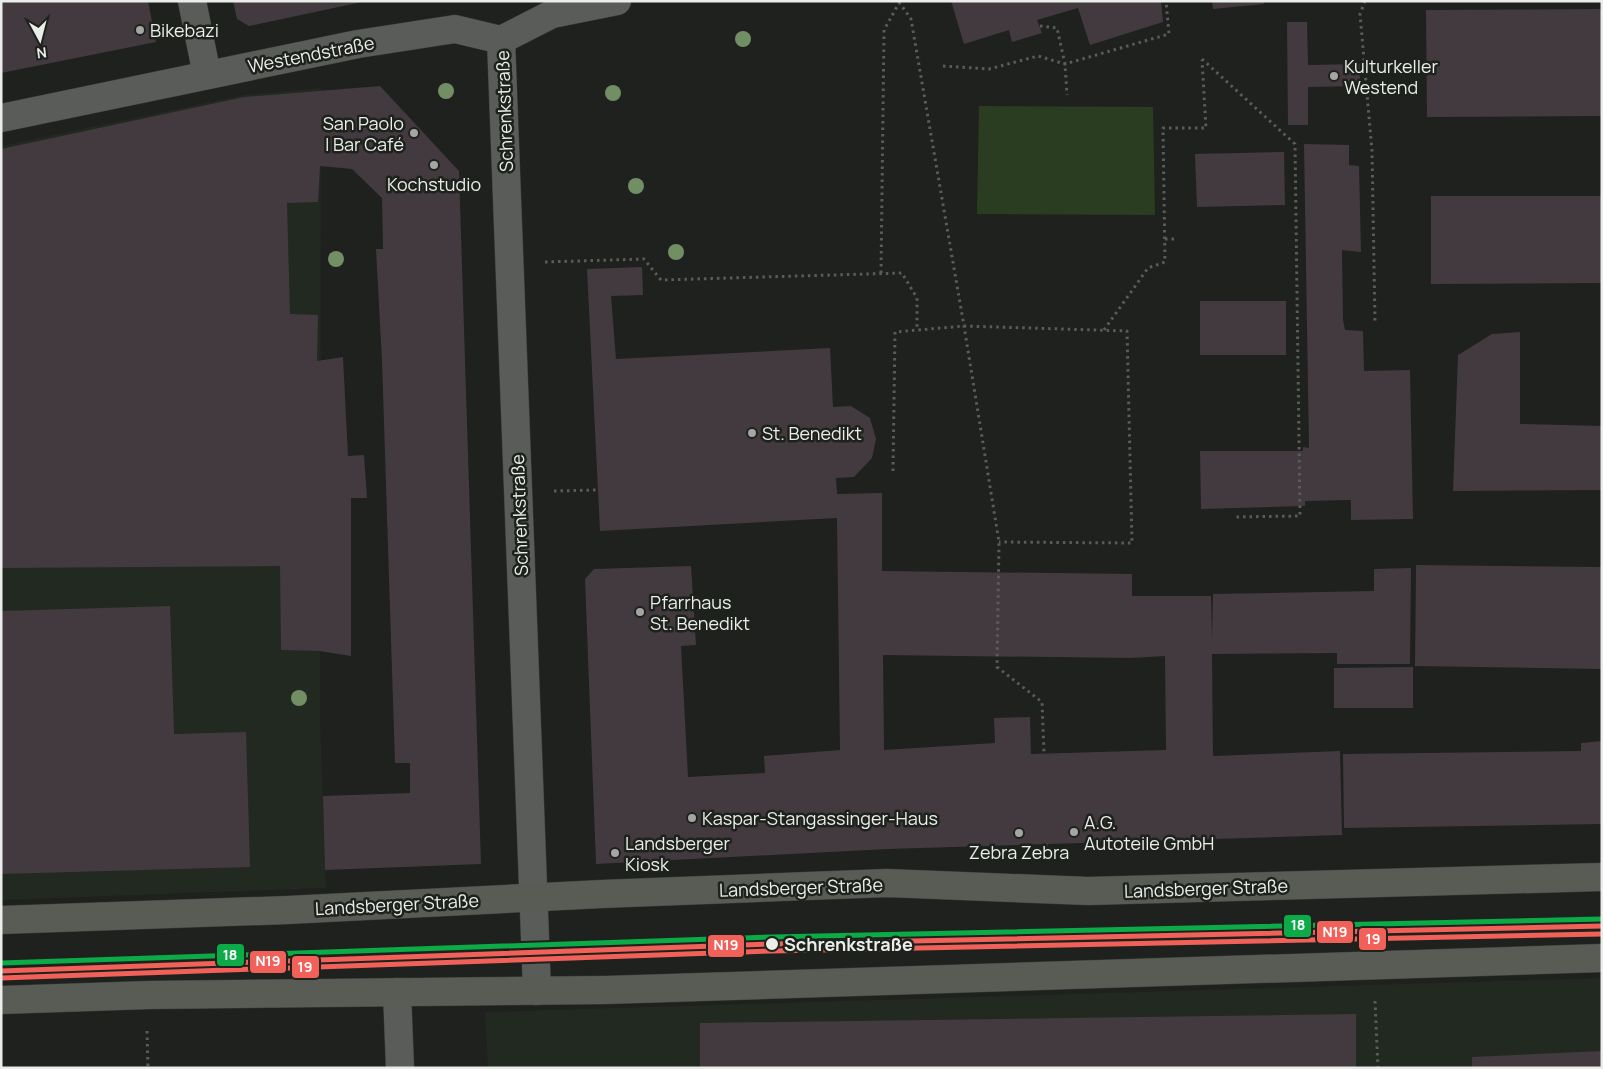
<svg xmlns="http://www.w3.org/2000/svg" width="1603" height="1069" font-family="Manrope,sans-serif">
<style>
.built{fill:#222920}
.green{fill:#2a3d21}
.building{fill:#423a3f;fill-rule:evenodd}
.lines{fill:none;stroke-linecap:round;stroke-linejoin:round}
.minor-casing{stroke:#3a3b39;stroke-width:29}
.major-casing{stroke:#3a3b39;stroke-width:29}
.path{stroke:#5b5c5a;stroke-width:3;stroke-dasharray:2.5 4;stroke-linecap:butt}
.minor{stroke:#5a5c59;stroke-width:28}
.major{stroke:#585c55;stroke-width:28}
.tram-1-casing{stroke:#1e221d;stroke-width:9}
.tram-2-casing{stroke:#1e221d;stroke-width:9}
.tram-3-casing{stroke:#1e221d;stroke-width:9}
.tram-1{stroke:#f16059;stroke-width:5}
.tram-2{stroke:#f16059;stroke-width:5}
.tram-3{stroke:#0daa48;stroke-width:5}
.tree{fill:#728e64}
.poi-dot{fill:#a4a6a3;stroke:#1e221d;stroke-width:2}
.stop-dot{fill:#ebedea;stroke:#1e221d;stroke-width:2}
.labels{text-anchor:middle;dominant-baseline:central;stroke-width:5;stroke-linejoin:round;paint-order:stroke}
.poi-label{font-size:18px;fill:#ebedea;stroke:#1e221d;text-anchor:start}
.street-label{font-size:18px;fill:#ebedea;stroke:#1e221d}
.stop-label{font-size:18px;font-weight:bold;fill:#ebedea;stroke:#1e221d;text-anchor:start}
.line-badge{stroke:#1e221d;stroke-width:2}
.badge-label{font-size:14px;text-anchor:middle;font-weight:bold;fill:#fff}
</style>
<rect width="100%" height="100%" fill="#1f211e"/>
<g class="built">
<path d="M321,88L320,720L326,888L1,900V146L244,95Z"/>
<path d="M1602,978V1068H488L485,1012Z"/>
</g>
<path class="green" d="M979,106L1153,107L1155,215L977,214Z"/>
<g class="building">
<path d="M1,1H148L156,42L1,73Z"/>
<path d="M233,1H362V2L249,26L237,19Z"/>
<path d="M951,1H1161L1163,22L1090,45L1078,8L1037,20L1042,33L1012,42L1009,30L964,44Z"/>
<path d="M1212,1H1264V4L1213,9Z"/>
<path d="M1602,9V116L1427,117L1426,10Z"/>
<path d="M1287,22H1307L1308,65L1360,64V86L1308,87V125H1288Z"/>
<path d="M380,86L459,171L481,864L325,870L323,796L410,793V763H395L382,361L376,249H383L382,198L352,169L320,166L318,202L287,203L290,314L318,315L317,361L343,357L348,456L364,455L367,498H351V656L319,651L281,650L280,566L1,568V149L244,97Z"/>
<path d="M1304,144L1349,145V165L1359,166L1361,252L1342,250L1343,320L1345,330L1363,331L1364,371L1410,370L1413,519L1351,520V500L1305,501V506L1201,509L1200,451H1303V447L1309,448Z"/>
<path d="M1284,152L1285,205L1197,207L1195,154Z"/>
<path d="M1431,196H1602V283L1431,284Z"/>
<path d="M642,267L643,295L611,296L616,359L830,348L833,407L851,406L870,418L876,439L872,458L854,477L836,478L837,494L882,493V571L1132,574V596H1211L1212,639L1213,594L1374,591V569L1411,568L1410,664H1337V653L1212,654L1213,756L1340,751L1342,835L888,849L596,864L585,579L594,569L691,566L696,645L681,646L688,777L765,773L764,756L840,750L837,518L600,531L587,269ZM883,655L1131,658L1165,656L1166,750L1031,754L1030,717L994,718L995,743L884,750Z"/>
<rect x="1200" y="301" width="86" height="54"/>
<path d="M1520,332V424L1602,426V490L1453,491L1458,355L1492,334Z"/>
<path d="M1416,565L1602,567V669L1415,666Z"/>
<path d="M170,606L174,734L246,732L250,867L1,874V611Z"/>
<path d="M1413,667V708H1334V668Z"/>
<path d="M1602,741V824L1344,828L1343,754L1581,751V743Z"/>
<path d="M1356,1014V1068H700V1023Z"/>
<path d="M1602,1051V1068H1472V1057Z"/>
</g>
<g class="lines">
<g class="minor-casing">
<g id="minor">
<path d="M192,1L207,75"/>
<path d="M501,40L537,991"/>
<path d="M1,118L358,44L455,29L501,40L552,14L617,1"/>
<path d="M397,992L400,1068"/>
</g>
</g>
<g class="major-casing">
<g id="major">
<path d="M1,920L288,910L602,894L887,883L1088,891L1602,877"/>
<path d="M1,1000L149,995L606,990L1602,958"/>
</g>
</g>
<g class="path">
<path d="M1365,1L1360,14L1372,151L1375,322"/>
<path d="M899,2L911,19L964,326L999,542L997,667L1042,702L1044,753"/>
<path d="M1040,26L1057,28L1065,64L1067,95"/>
<path d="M1202,59L1295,144L1300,516L1233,517"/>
<path d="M943,66L989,69L1038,56L1065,64L1169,34L1166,1"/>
<path d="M1165,239H1175"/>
<path d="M545,262L644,259L661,280L902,273L917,298V329"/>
<path d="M881,273L884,30L899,3"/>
<path d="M1104,330L1148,268L1165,262L1163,128H1206L1202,60"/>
<path d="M893,471L895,332L964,326L1127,331L1132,543L999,542"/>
<path d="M554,491L598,490"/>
<path d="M1046,844V854"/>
<path d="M1375,1001L1378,1068"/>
<path d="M147,1031L148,1068"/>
</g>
<use href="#minor" class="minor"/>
<use href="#major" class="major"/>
<g class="tram-1-casing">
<path id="tram-1" d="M1,971L772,944L1602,926"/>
</g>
<g class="tram-2-casing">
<path id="tram-2" d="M1,978L772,951L1602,934"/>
</g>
<g class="tram-3-casing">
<path id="tram-3" d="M1,963L772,937L1602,919"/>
</g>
<use href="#tram-1" class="tram-1"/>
<use href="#tram-2" class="tram-2"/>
<use href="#tram-3" class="tram-3"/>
</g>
<g class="tree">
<circle cx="743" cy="39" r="8"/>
<circle cx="446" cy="91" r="8"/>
<circle cx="613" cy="93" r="8"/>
<circle cx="636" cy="186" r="8"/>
<circle cx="676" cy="252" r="8"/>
<circle cx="336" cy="259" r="8"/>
<circle cx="299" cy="698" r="8"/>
</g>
<g class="poi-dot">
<circle cx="140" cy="30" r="5"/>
<circle cx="1334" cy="76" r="5"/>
<circle cx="414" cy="133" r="5"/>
<circle cx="434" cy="165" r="5"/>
<circle cx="752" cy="433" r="5"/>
<circle cx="640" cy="612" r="5"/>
<circle cx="692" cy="818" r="5"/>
<circle cx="1074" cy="832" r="5"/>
<circle cx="1019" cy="833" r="5"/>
<circle cx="615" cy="853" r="5"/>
</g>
<circle class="stop-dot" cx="772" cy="944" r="7"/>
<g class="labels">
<g class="poi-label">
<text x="150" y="30">Bikebazi</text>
<text x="1344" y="66">Kulturkeller<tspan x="1344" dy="21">Westend</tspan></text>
<text x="404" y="123" text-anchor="end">San Paolo<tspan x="404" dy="21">| Bar Café</tspan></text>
<text x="434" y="184" text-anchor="middle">Kochstudio</text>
<text x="762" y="433">St. Benedikt</text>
<text x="650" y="602">Pfarrhaus<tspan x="650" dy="21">St. Benedikt</tspan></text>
<text x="702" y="818">Kaspar-Stangassinger-Haus</text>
<text x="1084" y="822">A.G.<tspan x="1084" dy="21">Autoteile GmbH</tspan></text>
<text x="625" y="843">Landsberger<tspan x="625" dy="21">Kiosk</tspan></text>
<text x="1019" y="852" text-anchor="middle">Zebra Zebra</text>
</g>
<g class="street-label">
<text transform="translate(311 54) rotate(-11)">Westendstraße</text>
<text transform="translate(504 111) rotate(-92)">Schrenkstraße</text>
<text transform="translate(519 515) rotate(-92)">Schrenkstraße</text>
<text transform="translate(801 887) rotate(-2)">Landsberger Straße</text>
<text transform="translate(1206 888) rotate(-2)">Landsberger Straße</text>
<text transform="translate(397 904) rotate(-3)">Landsberger Straße</text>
</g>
<g class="stop-label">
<text x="784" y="944">Schrenkstraße</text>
</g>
</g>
<g class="line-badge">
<rect x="1283" y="914" width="29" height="24" rx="5" fill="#0daa48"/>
<rect x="1316" y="920" width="38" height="24" rx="5" fill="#f16059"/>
<rect x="1358" y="927" width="29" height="24" rx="5" fill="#f16059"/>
<rect x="707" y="934" width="38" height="24" rx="5" fill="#f16059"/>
<rect x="216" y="943" width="29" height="24" rx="5" fill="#0daa48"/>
<rect x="249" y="950" width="38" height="24" rx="5" fill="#f16059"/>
<rect x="291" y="955" width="29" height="24" rx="5" fill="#f16059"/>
</g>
<g class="badge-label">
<text x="1298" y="930">18</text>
<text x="1335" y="937">N19</text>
<text x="1373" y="944">19</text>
<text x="726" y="950">N19</text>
<text x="230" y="960">18</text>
<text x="268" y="966">N19</text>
<text x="305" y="972">19</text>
</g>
<rect width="1603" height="1069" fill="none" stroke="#ebedea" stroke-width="5"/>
<g transform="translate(40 40) rotate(173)" stroke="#1e221d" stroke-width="4" paint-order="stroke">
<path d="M0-4L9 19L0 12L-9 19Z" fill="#ebedea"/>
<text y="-8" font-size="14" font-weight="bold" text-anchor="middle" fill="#ebedea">N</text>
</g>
</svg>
